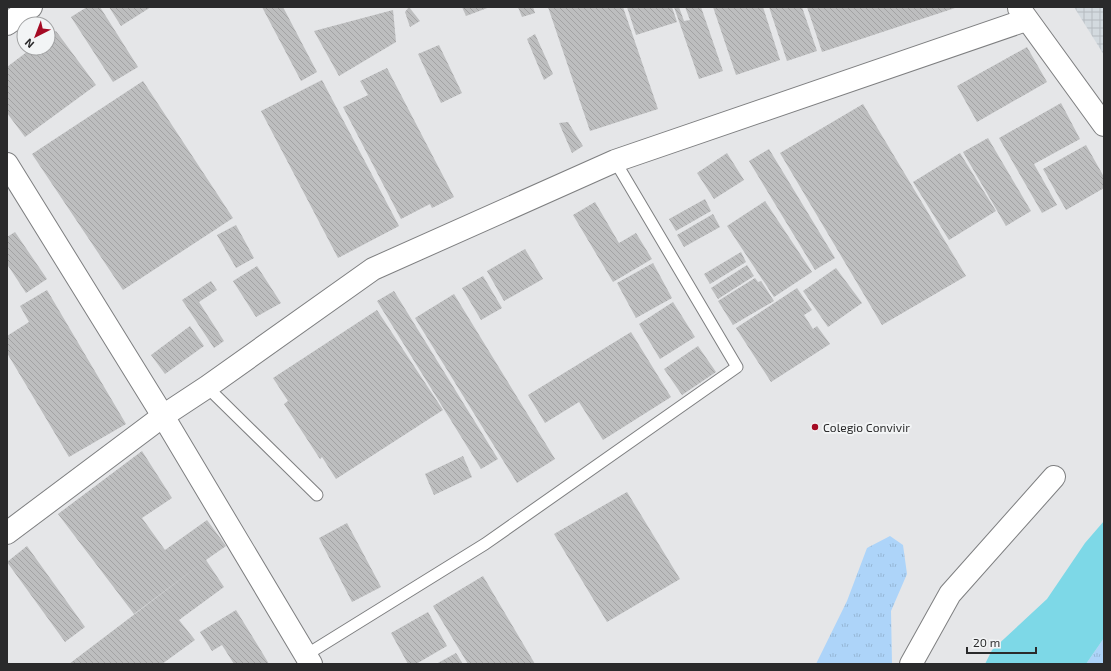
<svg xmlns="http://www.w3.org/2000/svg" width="1111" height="671" font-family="'Exo 2',sans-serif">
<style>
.industrial{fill:url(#industrial-grid)}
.grass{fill:url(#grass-tufts)}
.water{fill:#7dd8e7}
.building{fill:url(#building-back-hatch)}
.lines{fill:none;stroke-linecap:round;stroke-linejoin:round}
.lane-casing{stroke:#7e7f80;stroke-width:13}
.street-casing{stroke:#7e7f80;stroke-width:24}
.lane{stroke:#fff;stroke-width:11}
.street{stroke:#fff;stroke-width:22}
.poi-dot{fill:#a50b24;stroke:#f2f4f5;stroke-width:1.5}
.labels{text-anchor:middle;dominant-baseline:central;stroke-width:4;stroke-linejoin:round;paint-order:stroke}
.poi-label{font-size:12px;fill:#2a2a2b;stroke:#f2f4f5;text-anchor:start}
</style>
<defs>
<pattern id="industrial-grid" width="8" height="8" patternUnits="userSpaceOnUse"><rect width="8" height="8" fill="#d3dadf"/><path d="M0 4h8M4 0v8" fill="none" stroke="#b5bbc0"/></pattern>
<pattern id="grass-tufts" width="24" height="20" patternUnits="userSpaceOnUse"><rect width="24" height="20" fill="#add4f9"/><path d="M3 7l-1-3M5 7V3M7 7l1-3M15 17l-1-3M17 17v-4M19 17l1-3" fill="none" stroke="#95b6d6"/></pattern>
<pattern id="building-back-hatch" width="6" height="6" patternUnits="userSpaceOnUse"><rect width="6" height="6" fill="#bdbebf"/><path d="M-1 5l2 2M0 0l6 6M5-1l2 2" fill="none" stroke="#a3a3a4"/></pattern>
</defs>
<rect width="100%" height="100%" fill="#e5e6e8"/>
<path class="industrial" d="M1074,7H1104V55Z"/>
<g class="grass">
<path d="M890,536L903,545L907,574L891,611L892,664H816L847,601L867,548Z"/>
<path d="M1104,638V664H1086Z"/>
</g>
<path class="water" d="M1104,521V638L1086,664H985L992,650L1047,599L1085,543Z"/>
<g class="building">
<path d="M87,7H100L138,67L113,82L71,17Z"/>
<path d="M109,7H151L121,26Z"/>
<path d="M262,7H283L317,72L301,81Z"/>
<path d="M409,7L420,21L410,27L405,12Z"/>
<path d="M462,7H490L466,16Z"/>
<path d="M518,7H533L535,13L522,17Z"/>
<path d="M548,7H623L658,109L590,131Z"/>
<path d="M627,7H672L677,22L636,35Z"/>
<path d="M674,7H679L684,21L690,20L685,7H701L723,71L699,79Z"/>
<path d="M713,7H763L780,60L736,75Z"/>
<path d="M769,7H802L817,51L787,61Z"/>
<path d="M807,7H958L822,52Z"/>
<path d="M393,10L396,42L339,76L314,31Z"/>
<path d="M56,31L96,85L25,137L7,113V67L32,48H48V37Z"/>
<path d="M535,34L553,74L544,80L527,39Z"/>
<path d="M439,45L462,93L441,103L418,54Z"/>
<path d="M1027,47L1047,82L977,122L957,86Z"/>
<path d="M387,68L454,197L432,208L430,204L401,219L343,107L368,95L360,81Z"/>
<path d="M322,80L399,226L338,258L261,111Z"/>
<path d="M143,81L233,218L123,290L32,154Z"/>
<path d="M1061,103L1080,139L1034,164L1057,205L1042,213L999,138Z"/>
<path d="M863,104L966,276L882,325L780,153Z"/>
<path d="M568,122L583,146L572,153L559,123Z"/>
<path d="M988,138L1031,211L1006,226L963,152Z"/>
<path d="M1086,145L1104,177V188L1066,210L1043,169Z"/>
<path d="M769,149L835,258L815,270L749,161Z"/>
<path d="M727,153L744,180L714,199L697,173Z"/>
<path d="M960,153L996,211L949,240L913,182Z"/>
<path d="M705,199L711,211L676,231L669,219Z"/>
<path d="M765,201L812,272L774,297L727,226Z"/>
<path d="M595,202L619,243L636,233L652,259L613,282L573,215Z"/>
<path d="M713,214L720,227L684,247L677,235Z"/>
<path d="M236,225L254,258L236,268L217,235Z"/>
<path d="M15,232L47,279L26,293L7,264V237Z"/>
<path d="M525,249L543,279L504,301L487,271Z"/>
<path d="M741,252L746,262L710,284L704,274Z"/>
<path d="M653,263L672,298L636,318L617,283Z"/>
<path d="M747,265L754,276L718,299L711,288Z"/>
<path d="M257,266L281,303L256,317L233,281Z"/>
<path d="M836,268L862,303L828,327L803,291Z"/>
<path d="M483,276L502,308L481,320L462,288Z"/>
<path d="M755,278L758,282L761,281L774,301L733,325L718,301Z"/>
<path d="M211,281L217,290L199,302L224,341L214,348L182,300Z"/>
<path d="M797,288L812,310L804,315L813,329L817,326L830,344L771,382L736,328Z"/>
<path d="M47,290L126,424L69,457L7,353V336L29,322L20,306Z"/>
<path d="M394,291L498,459L481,469L377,301Z"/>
<path d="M454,294L555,459L517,483L415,318Z"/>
<path d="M673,302L695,337L660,359L639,324Z"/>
<path d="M377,310L443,410L336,479L322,457L320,459L284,404L288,401L273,378Z"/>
<path d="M190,326L204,346L165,374L151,355Z"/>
<path d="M631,332L671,397L603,440L579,402L545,423L528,395Z"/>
<path d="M698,346L716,372L682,395L664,369Z"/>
<path d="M142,451L172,498L142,518L165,550L207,520L226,546L206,560L224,587L179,620L195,640L162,664H69L202,563L134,614L58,514Z"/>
<path d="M463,456L472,477L434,495L425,474Z"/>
<path d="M627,492L680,579L607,622L554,534Z"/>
<path d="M347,523L381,587L352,602L319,538Z"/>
<path d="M27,546L85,627L65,642L7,562Z"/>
<path d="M483,576L535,664H468L433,606Z"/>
<path d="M236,610L260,649L269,664H234L222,645L212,651L200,632Z"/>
<path d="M428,612L447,646L416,664H408L391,633Z"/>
<path d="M456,653L463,664H436Z"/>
</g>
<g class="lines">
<g class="lane-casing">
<g id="lane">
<path d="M207,387L317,495"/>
<path d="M306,655L485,544L737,367L615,161"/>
</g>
</g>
<g class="street-casing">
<g id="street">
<path d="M1019,8L1104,125"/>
<path d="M7,24L31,7"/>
<path d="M7,164L163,416L311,664"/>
<path d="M7,533L163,416L207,387L373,269L615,161L1026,20"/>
<path d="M911,664L950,594L1054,477"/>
</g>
</g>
<use href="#lane" class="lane"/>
<use href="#street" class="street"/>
</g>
<circle class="poi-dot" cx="815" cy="427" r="4"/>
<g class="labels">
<g class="poi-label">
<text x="823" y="427">Colegio Convivir</text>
</g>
</g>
<rect width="1111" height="671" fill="none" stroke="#2a2a2b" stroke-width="16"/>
<g transform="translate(36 36) rotate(222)"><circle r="19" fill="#f2f4f5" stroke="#a2a3a4"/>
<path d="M0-3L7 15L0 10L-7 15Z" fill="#a50b24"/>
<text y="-6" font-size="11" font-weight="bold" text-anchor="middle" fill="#2a2a2b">N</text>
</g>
<path d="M967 647v6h69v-6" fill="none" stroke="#2a2a2b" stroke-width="2"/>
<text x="973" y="647" font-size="12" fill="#2a2a2b" stroke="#f2f4f5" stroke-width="3" paint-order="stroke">20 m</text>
</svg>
